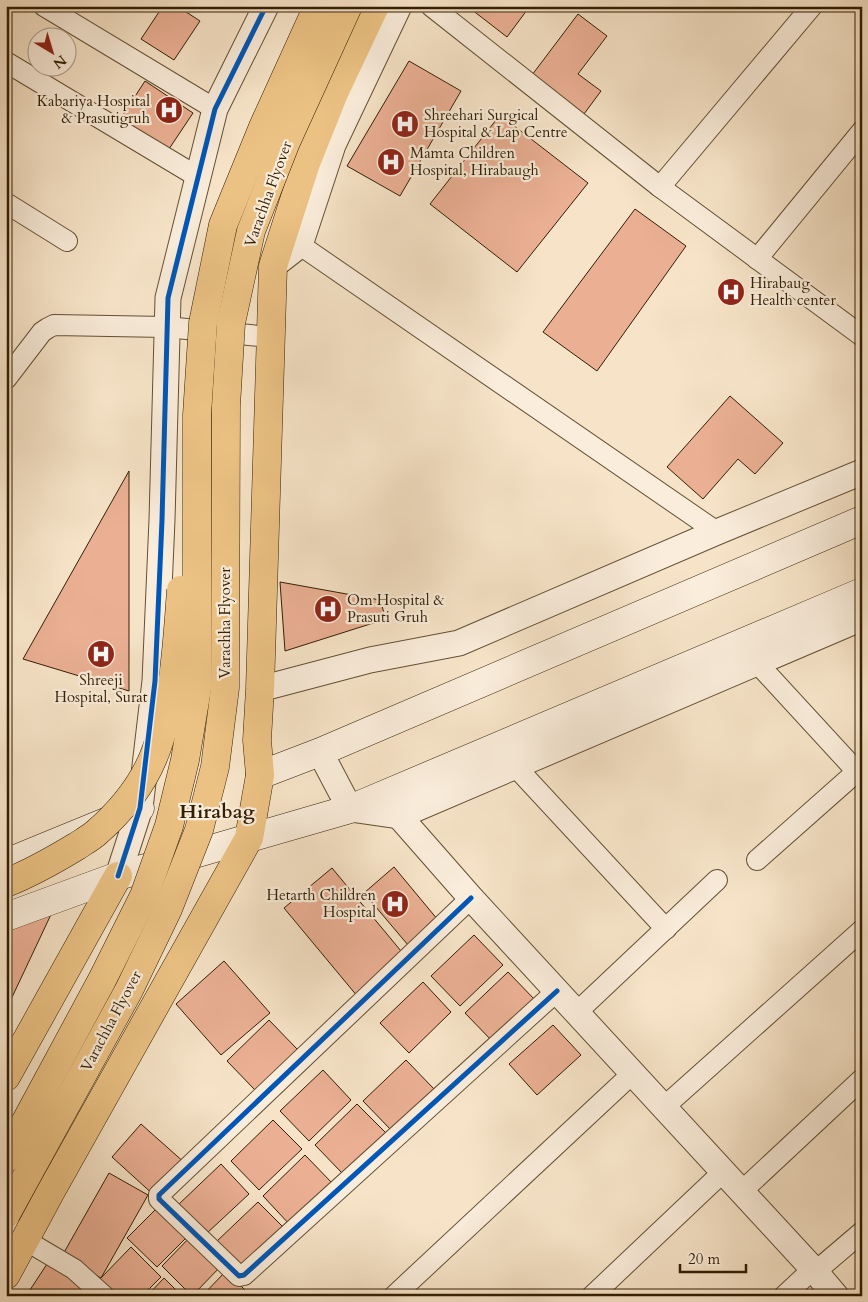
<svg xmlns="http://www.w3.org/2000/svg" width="868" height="1302" font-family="Cardo,serif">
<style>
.building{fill:#ebb094;stroke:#321e03}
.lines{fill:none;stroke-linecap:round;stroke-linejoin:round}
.minor-casing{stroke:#635034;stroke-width:22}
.tertiary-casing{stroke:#635034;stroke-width:27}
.secondary-casing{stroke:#321e03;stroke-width:29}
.primary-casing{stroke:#321e03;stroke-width:29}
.minor{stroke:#faeddb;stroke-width:20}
.tertiary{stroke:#faeddb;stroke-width:25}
.secondary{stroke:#faeddb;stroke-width:28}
.primary{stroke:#ecc284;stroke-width:28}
.primary-bridge-casing{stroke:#321e03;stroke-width:29;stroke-linecap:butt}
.primary-bridge{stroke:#ecc284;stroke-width:28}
.cycleway-casing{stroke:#faeddb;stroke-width:8}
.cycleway{stroke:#0057b8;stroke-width:5}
.labels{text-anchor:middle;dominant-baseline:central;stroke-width:4.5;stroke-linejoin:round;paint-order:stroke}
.poi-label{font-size:15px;fill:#321e03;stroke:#faeddb;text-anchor:start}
.street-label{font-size:15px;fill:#321e03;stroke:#faeddb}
.district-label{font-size:20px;font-weight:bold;fill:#321e03;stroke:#faeddb}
</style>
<rect width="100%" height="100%" fill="#f7e4c8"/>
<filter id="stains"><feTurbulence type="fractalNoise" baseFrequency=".004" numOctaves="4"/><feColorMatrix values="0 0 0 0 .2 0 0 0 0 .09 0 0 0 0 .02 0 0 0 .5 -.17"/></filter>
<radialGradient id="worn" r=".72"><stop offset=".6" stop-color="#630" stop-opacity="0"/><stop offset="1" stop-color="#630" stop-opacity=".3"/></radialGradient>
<g class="building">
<path d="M163,6H177L200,21L174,60L141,39Z"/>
<path d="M467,6H530L507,37Z"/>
<path d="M578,14L607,36L578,74L601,91L584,114L532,75Z"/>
<path d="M409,61L461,91L400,196L347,166Z"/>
<path d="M145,81L193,113L165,155L117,124Z"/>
<path d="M500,115L588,183L517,272L430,204Z"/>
<path d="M635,209L686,246L597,371L543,332Z"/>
<path d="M730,396L783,443L755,474L738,459L703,499L667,467Z"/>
<path d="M129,471V691L23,659Z"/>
<path d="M280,582L380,600L386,619L285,651Z"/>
<path d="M394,867L438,920L408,945L364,893Z"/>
<path d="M332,868L406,957L358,997L284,908Z"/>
<path d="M55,906L6,1010V926Z"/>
<path d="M474,935L503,965L460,1006L431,976Z"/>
<path d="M224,961L270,1013L221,1055L176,1004Z"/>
<path d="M508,972L537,1002L494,1043L465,1013Z"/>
<path d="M423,982L451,1012L409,1053L380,1023Z"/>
<path d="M269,1020L298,1050L255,1090L227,1061Z"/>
<path d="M553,1025L581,1055L537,1095L509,1064Z"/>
<path d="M406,1060L435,1090L392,1131L363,1101Z"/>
<path d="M323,1070L351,1100L309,1141L280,1111Z"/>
<path d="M357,1104L386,1133L343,1174L315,1145Z"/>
<path d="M273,1120L302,1149L259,1190L231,1161Z"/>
<path d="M141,1124L186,1164L156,1197L112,1157Z"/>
<path d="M305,1155L334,1185L291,1226L263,1196Z"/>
<path d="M221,1164L249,1194L206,1234L178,1205Z"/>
<path d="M109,1173L148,1195L101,1278L62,1256Z"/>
<path d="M258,1202L287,1231L244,1272L216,1242Z"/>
<path d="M159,1206L189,1235L157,1267L127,1238Z"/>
<path d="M193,1234L223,1264L192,1296L162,1266Z"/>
<path d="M131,1247L161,1277L142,1296H116L100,1279Z"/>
<path d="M49,1261L90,1288L85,1296H26Z"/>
<path d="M226,1271L251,1296H202Z"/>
<path d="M164,1278L182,1296H147Z"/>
</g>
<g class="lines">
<g class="minor-casing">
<g id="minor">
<path d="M44,6L215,109"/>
<path d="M431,6L660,187L862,336"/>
<path d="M6,62L198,177"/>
<path d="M660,187L812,6"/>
<path d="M6,203L67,241"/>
<path d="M300,245L717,532"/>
<path d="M757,259L862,131"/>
<path d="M6,379L42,332L48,328L54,325L166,327L270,337"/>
<path d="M748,653L862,777"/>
<path d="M515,766L666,929"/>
<path d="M757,860L862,767"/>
<path d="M471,898L159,1195V1199L239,1276L244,1275L557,991"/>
<path d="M576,1013L717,880"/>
<path d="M664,1107L862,930"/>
<path d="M741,1192L862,1079"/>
<path d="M25,1240L74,1269L104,1296"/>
<path d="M815,1272L862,1232"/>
<path d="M394,1296L632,1074"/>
<path d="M592,1296L723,1172"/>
<path d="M784,1296L813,1269"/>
</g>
</g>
<g class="tertiary-casing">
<g id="tertiary">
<path d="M273,266L300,245L333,145L399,6"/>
<path d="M260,689L370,660L459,643L717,532L862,472"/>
<path d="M320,752L350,809L399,816L862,618"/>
<path d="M399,816L471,898L813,1269L836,1296"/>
<path d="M118,876L140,808L155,681L162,520L168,298L215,109L266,6"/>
</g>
</g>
<g class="secondary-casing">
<g id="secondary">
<path d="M260,775L320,752L862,520"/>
<path d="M6,863L140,808"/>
<path d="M6,917L118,876L350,809L862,592"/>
</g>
</g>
<g class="primary-casing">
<g id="primary">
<path d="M6,1077L118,876"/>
<path d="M6,1275L50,1193L249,838L260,775L257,740L260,689L273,266L306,163L334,93L375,6"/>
</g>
</g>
<use href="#minor" class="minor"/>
<use href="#tertiary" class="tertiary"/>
<use href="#secondary" class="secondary"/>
<use href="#primary" class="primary"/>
<g class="primary-bridge-casing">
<g id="primary-bridge">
<path d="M6,883C31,873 54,860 77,846C83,842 90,838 96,833C119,813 141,787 153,758C174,708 177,644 181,590"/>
<path d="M6,1158L102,980L144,896L169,826L185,760L197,689V415L203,323L223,225L263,127L318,6"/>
<path d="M6,1214L129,990L168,909L199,830L215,767L225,688L226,406L231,323L251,231L286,142L348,6"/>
</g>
</g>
<use href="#primary-bridge" class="primary-bridge"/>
<g class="cycleway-casing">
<g id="cycleway">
<path d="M118,876L140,808L155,681L162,520L168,298L215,109L266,6"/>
<path d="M471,898L159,1195V1199L239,1276L244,1275L557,991"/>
</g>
</g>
<use href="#cycleway" class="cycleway"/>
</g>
<defs>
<g id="hospital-disc" transform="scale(1.4375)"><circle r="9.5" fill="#8f2418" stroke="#faeddb"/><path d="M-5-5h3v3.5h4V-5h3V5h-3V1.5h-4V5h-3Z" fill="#fff"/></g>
</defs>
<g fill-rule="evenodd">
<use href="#hospital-disc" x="169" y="110"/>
<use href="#hospital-disc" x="405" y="124"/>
<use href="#hospital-disc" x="391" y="162"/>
<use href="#hospital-disc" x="731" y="292"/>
<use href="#hospital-disc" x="328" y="609"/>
<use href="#hospital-disc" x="101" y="654"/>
<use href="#hospital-disc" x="395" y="904"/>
</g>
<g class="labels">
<g class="poi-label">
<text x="150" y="101" text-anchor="end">Kabariya Hospital<tspan x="150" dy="17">&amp; Prasutigruh</tspan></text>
<text x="424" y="115">Shreehari Surgical<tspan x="424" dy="17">Hospital &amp; Lap Centre</tspan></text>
<text x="410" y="153">Mamta Children<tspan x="410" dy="17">Hospital, Hirabaugh</tspan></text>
<text x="750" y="283">Hirabaug<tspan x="750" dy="17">Health center</tspan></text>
<text x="347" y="600">Om Hospital &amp;<tspan x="347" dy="17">Prasuti Gruh</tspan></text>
<text x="101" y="680" text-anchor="middle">Shreeji<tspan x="101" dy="17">Hospital, Surat</tspan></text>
<text x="376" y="895" text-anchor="end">Hetarth Children<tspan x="376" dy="17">Hospital</tspan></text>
</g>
<g class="street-label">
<text transform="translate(268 194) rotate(-70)">Varachha Flyover</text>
<text transform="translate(225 623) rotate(-90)">Varachha Flyover</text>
<text transform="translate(111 1021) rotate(-62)">Varachha Flyover</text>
</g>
<g class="district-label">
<text x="217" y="811">Hirabag</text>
</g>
</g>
<rect width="868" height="1302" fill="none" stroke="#f7e4c8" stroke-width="25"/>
<rect x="8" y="8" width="853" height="1287" fill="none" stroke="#321e03" stroke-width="2.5"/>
<rect x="12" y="12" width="843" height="1277" fill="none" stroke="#321e03"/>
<g transform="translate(52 52) rotate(142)"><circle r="24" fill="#faeddb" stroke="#aa9a85"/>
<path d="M0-4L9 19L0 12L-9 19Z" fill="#8f2418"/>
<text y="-8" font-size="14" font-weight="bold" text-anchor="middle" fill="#321e03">N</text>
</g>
<path d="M680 1264v8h66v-8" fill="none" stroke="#321e03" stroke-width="2.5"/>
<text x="688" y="1264" font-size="15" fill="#321e03" stroke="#faeddb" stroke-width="4" paint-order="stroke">20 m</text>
<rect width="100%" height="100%" filter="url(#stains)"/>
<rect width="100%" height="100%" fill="url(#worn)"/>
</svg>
